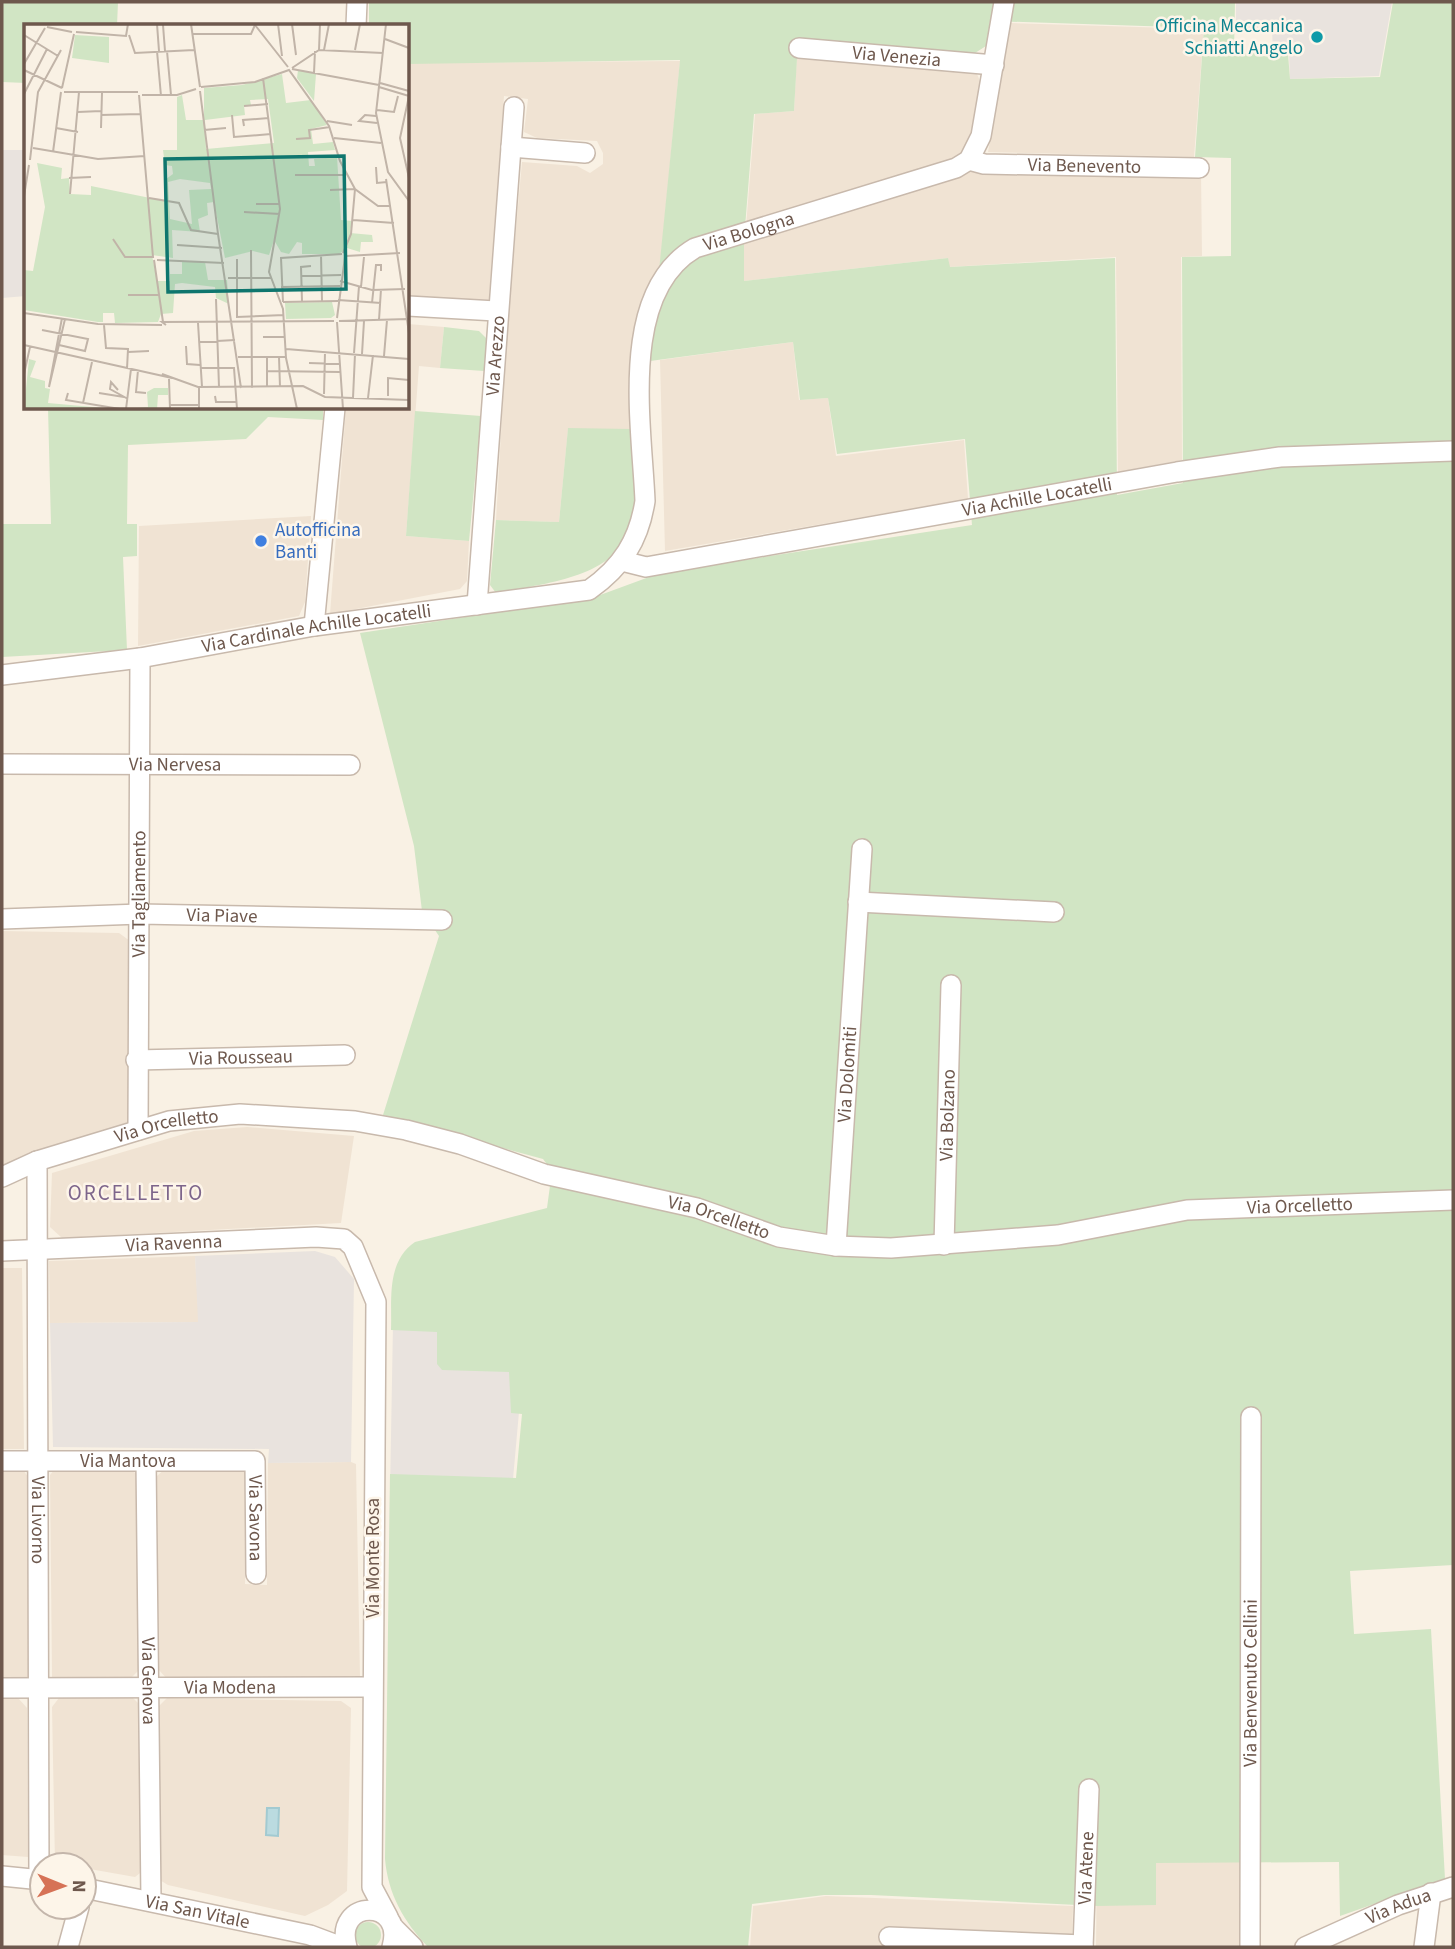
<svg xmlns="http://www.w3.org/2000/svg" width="1455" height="1949" font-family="'Source Sans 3',sans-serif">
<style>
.residential{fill:#f0e3d3}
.industrial{fill:#e9e3de}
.green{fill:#d1e5c4;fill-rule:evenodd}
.water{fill:#bbdbe0;stroke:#a2cad1;stroke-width:2}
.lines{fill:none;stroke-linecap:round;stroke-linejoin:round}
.minor-casing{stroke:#c8b9ac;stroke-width:22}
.minor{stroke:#fff;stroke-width:19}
.culture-dot{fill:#0f9aa8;stroke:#fdf5e9;stroke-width:2.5}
.shop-dot{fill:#3f7fe0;stroke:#fdf5e9;stroke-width:2.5}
.labels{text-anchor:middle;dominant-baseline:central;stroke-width:5;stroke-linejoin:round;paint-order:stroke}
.culture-label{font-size:19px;fill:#0d838f;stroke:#fdf5e9;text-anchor:end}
.street-label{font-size:19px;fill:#6e584d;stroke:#fdf5e9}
.shop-label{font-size:19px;fill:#366cbe;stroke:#fdf5e9;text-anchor:start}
.neighbourhood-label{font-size:21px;letter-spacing:2px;fill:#7d658b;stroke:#fdf5e9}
.inset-road{fill:none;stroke:#c1b4a8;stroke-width:2}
.view{fill:#0f766e;fill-opacity:0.15;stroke:#0f766e;stroke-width:3.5}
.inset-edge{fill:none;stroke:#6e584d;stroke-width:3.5}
</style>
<rect width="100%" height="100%" fill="#f9f1e4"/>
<g class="residential">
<path d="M1010,23L1204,29L1194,157L988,152Z"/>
<path d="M797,53L975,69L982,86L969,140L957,158L746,226L755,114L794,111Z"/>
<path d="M680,61L659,277L632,429H568L559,522L496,520L507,330L522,162L577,166L590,173L603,164V153L597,141L537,138L524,132L528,99L504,96L489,299L482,306L408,298V63Z"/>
<path d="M967,171L1201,172L1202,256L1181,257L1182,460L1118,472L1116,257L949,267L948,258L744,281V240Z"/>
<path d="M408,324L444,327L440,368L419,366L406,536L469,541L467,581L460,589L330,614L346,408H408Z"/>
<path d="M793,342L799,400L828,398L836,456L964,440L968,499L665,551L660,360Z"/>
<path d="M311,516L305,602L299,616L138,646L139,526Z"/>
<path d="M2,931L119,933L130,941L128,1122L2,1169Z"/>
<path d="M247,1127L354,1136L341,1223L62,1238L50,1227L52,1173L194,1131Z"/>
<path d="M195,1256L199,1322L50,1323L49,1261Z"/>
<path d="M2,1268H22L24,1449H2Z"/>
<path d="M351,1462L356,1464L360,1676L168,1680L158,1669L157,1476L166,1468L248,1470L245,1584L267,1585L268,1463Z"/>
<path d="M55,1469H126L138,1474V1671L132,1677H52L50,1475Z"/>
<path d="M2,1470H23L29,1478V1679L2,1680Z"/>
<path d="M2,1698H18L27,1708L28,1857L2,1855Z"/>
<path d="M59,1698H133L140,1705V1873L135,1877L84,1868V1865L55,1863L52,1707Z"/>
<path d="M167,1698L341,1701L351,1708L347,1891L328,1905L305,1916L168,1885L158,1879L159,1706Z"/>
<path d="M1098,1755L1241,1757L1240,1947H1096Z"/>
<path d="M826,1896L1073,1906L1072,1947H750L753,1906Z"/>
</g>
<g class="industrial">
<path d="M1236,2H1392L1379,76L1290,79L1289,54H1273L1272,28H1236Z"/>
<path d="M2,150H26V296L2,298Z"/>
<path d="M315,1251L335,1257L354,1279L351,1462L268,1463L269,1449L53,1447L50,1323L198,1322L195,1256Z"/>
<path d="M393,1324L517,1339L511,1410L519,1412L513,1479L407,1549L389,1548Z"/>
</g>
<g class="green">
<path d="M2,2H118L117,26H26V83L2,82Z"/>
<path d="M369,2H1235L1234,53L1288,54L1290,79L1380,77L1393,2H1453V1565L1350,1571L1354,1634L1431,1629L1445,1879L1340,1916L1339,1862L1156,1863V1905L1098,1906L871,1895H824L752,1904L748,1947H428C404,1922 388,1894 385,1859L390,1474L516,1478L522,1414L511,1413L509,1372L442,1370L437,1364V1332L391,1330C392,1299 386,1262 415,1242L547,1208L552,1171L543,1159L383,1115L439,936L422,911L414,846L360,633L592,598L660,573L972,525L965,439L837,454L828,398L800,400L793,342L650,361L680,60L408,64V26H369ZM990,21L1204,28L1195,157L1231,158V256L1182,257L1183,483L1117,495L1115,258L950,267L948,258L744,281V240L754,114L794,111L798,41L975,53L986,46Z"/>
<path d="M444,327L479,331L487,339L484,371L440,368Z"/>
<path d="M48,408H323V420L268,417L246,439L128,445L127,524H137V556L123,557L127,650L2,657V524H51Z"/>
<path d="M415,411L481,416L469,541L406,536Z"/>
<path d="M568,428L632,429C635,458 642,493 634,522C618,579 544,583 496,593L490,585L496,520L559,522Z"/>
<circle cx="368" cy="1935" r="13"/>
</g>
<path class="water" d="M267,1808H279L278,1836L266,1835Z"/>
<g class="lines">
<g class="minor-casing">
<g id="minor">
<path d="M356,26L357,2"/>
<path id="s1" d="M799,48L994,65"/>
<path d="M511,147L585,153"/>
<path id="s2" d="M969,160L984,164L1199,168"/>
<path d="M408,306L496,311"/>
<path id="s3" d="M622,561L646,567L1177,472L1280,457L1453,451"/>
<path id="s4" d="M477,605L514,107"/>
<path d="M314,626L335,408"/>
<path id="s5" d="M2,675L140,658L314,626L589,590C622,567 639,540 645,501C642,426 618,293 695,248L956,168L969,160L981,136L1004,2"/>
<path id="s6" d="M2,764L350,765"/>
<path d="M858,902L1054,912"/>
<path id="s7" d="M2,919L140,914L442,920"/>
<path id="s8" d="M136,1060L345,1055"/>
<path id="s9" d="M138,1130L140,658"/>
<path id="s10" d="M37,1161L39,1880"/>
<path id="s11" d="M2,1177L37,1161L169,1121L240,1114L355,1121L406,1130L460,1144L544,1174L697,1208L779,1237L836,1246L891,1248L1058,1235L1187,1210L1453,1200"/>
<path id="s12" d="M944,1245L951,985"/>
<path id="s13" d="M836,1246L862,849"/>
<path id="s14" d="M2,1251L316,1237L344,1239L353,1247L376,1302L372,1887L388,1917"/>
<path id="s15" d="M2,1461H255L256,1574"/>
<path id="s16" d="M146,1461L151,1900"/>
<path id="s17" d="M2,1688L372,1687"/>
<path d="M2,1876L42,1880"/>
<path id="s18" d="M84,1888L310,1935L342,1947"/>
<path d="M394,1928L413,1947"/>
<path d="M889,1937L1083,1945"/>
<path d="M68,1947L79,1907"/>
<path d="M347,1947C333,1898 406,1898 392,1947"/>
<path id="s19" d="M1083,1947L1089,1789"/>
<path id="s20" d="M1250,1947L1251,1417"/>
<path id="s21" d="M1305,1947L1398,1905L1453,1887"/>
<path d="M1424,1947L1431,1893"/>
</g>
</g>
<use href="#minor" class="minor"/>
</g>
<circle class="culture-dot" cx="1317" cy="37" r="7"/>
<circle class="shop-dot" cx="261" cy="541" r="7"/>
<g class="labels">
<g class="culture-label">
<text x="1303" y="26">Officina Meccanica<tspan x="1303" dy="22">Schiatti Angelo</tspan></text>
</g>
<g class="street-label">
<text stroke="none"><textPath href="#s1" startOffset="98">Via Venezia</textPath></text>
<text stroke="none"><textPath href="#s2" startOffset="116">Via Benevento</textPath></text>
<text stroke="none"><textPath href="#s5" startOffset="1029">Via Bologna</textPath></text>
<text stroke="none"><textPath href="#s4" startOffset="250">Via Arezzo</textPath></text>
<text stroke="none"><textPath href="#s3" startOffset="422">Via Achille Locatelli</textPath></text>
<text stroke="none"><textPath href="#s5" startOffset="318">Via Cardinale Achille Locatelli</textPath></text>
<text stroke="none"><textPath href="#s6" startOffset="173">Via Nervesa</textPath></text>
<text stroke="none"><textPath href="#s9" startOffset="236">Via Tagliamento</textPath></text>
<text stroke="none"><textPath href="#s7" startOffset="220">Via Piave</textPath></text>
<text stroke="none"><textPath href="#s8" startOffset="105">Via Rousseau</textPath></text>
<text stroke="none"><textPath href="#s13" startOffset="172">Via Dolomiti</textPath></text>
<text stroke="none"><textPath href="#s12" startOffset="130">Via Bolzano</textPath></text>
<text stroke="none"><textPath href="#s11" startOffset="173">Via Orcelletto</textPath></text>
<text stroke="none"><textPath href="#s11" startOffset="1328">Via Orcelletto</textPath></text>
<text stroke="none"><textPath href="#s11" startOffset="740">Via Orcelletto</textPath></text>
<text stroke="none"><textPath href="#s14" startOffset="172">Via Ravenna</textPath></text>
<text stroke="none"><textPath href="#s15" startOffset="126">Via Mantova</textPath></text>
<text stroke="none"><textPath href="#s15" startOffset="310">Via Savona</textPath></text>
<text stroke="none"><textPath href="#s10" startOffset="359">Via Livorno</textPath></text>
<text transform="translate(373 1558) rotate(-90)">Via Monte Rosa</text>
<text stroke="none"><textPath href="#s16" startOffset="220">Via Genova</textPath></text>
<text stroke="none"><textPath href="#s20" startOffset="264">Via Benvenuto Cellini</textPath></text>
<text stroke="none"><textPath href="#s17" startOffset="228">Via Modena</textPath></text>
<text stroke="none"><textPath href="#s19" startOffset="79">Via Atene</textPath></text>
<text stroke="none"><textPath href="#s21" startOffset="102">Via Adua</textPath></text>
<text stroke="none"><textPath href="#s18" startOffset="116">Via San Vitale</textPath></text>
</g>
<g class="shop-label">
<text x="275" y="530">Autofficina<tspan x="275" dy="22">Banti</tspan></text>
</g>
<g class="neighbourhood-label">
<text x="136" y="1193">ORCELLETTO</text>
</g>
</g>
<g transform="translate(24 24)">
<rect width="385" height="385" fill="#f9f1e4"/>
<path d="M51,11L85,13V39L48,34ZM274,46L292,50L290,77L273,54ZM258,50L262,79L287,76L303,101L287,105L289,120L309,118L311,126L284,128L285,142H291L290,135L313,133L317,196L328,197L326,209L348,211L349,218H337L336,228L323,224L315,230H278V219L273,218L265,230L257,228L250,216L245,231L229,227L201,234L190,178L183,179L184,191L174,195L176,208L148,206L149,234L128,231L133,257H146V250H158V237L181,238L184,256H203L205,280L192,274L191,263L158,259L151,260L149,289L137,290L134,298L91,299L90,289H79V298H74L0,286V246L9,247L21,183L13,139L38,144L37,155L45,154L46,170L67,171V162L47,161L67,162L141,177L142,155L149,150L148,142L141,141L139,126H153V73L158,71L162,96H180V64L218,61ZM244,75L250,119L182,125L181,96L221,91L220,82L227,81L226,76ZM156,155L186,159L187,165L165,166L168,200L146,195L144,158ZM308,278L311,291L307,294L262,295L261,279ZM5,335L12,337L6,353L21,357V364L26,365L24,379L91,385H0ZM130,364H144V371H134L133,385H103L124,383L123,368Z" fill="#d1e5c4" fill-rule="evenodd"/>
<path class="inset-road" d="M133,0L135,27M167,0L176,63M254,0L258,32M268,0L272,31M362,0L352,89L364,148L385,177M139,1L141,27M231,1L264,43M23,3L48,8M52,8L102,12L104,0M168,10H227L231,1M0,11L34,32M105,11L111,29L170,26M361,15L385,24M295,26L296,0M300,26L305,0M331,26L336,0M133,27L137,72M143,27L147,71M0,40L21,4M268,44L295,26L359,29M268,45L355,61M0,46L38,64M290,49L291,27M239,54L256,185L245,248L259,285L262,334L273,385M356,59L385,67M177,63L231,58L265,46L305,102L316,137L331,165L354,182H367M355,63L385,72M38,64L50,10M176,67L194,210M40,68H114M0,70L23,25M118,71H153L172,65M385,72L376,114L385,154M220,82L244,80M353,86L370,88L374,72M54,88L77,87M77,91L116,90M208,91L210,113L247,110M352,92L341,91L335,97L353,99M303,97L328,101M220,102L219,96L245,94M32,104L54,108M77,104L78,69M180,106L202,104M310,114L357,119M272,115L286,114L285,106L306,103M9,124L74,135L121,132M29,128L37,68M6,136L14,68L37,26M352,143L353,159L363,158M271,151H322M45,154L67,153M362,155L385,309M306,166L331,165M46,170L55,68M0,172L5,141M125,174L155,179L167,206L194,210M232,180H256M220,188L256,190M329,196L370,199M194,210L217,364M89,215L101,233H129L115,71M153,221L198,224M227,226L228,364M319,229L327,210L331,165M297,231L298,277M322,232L376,229M213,235V293L260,291M130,236L139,298M133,236L200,239M277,252L317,251M204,254H247M316,257L348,266L381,265M257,263L316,262M337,263L340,233M104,271H136M192,275L195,363M314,276L357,279M278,277L277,243L287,242M259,278L257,234L318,230M259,278L314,277M348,279L352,241H357V247M0,289L74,300L138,301M38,294L25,363L41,295M313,294L321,233M355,296L357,265M315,297L384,295M313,298L319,385M174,299L178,363M80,301L82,324L104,325L103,345M142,301L138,298L310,297M18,306L64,315L61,327L35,321M239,313H261M175,318L211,316M0,321L148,354M162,322L163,340L176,341M262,325L385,335M104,328L125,327M330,329L335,262M338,330L340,297M360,332L363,296M214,333H262M255,333L256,363M285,339L316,340M176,344H210L213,385M114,346L112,368L122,369M243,347L316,348M0,350L6,323M138,350L174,363L279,362L301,373L385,376M145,355L146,385M243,363V333M94,366L87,358L86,365L104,375M44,369L42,376L96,385M75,369L100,373M300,370L301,328M191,372L192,378H212M364,372V354L385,356M329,374L331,330M344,374L349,331M59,379L68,338M146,381H175M102,385L107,345M175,385V363"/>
<path class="view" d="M320,132L322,265L144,268L141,135Z"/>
<rect width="385" height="385" class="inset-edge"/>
</g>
<rect width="1455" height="1949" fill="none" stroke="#6e584d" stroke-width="7"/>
<g transform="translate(63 1886) rotate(91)"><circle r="33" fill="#fdf5e9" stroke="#c4b6ab" stroke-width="2"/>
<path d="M0-5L12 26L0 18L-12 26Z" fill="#d67256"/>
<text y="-10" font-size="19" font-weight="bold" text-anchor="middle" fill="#6e584d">N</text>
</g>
</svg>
